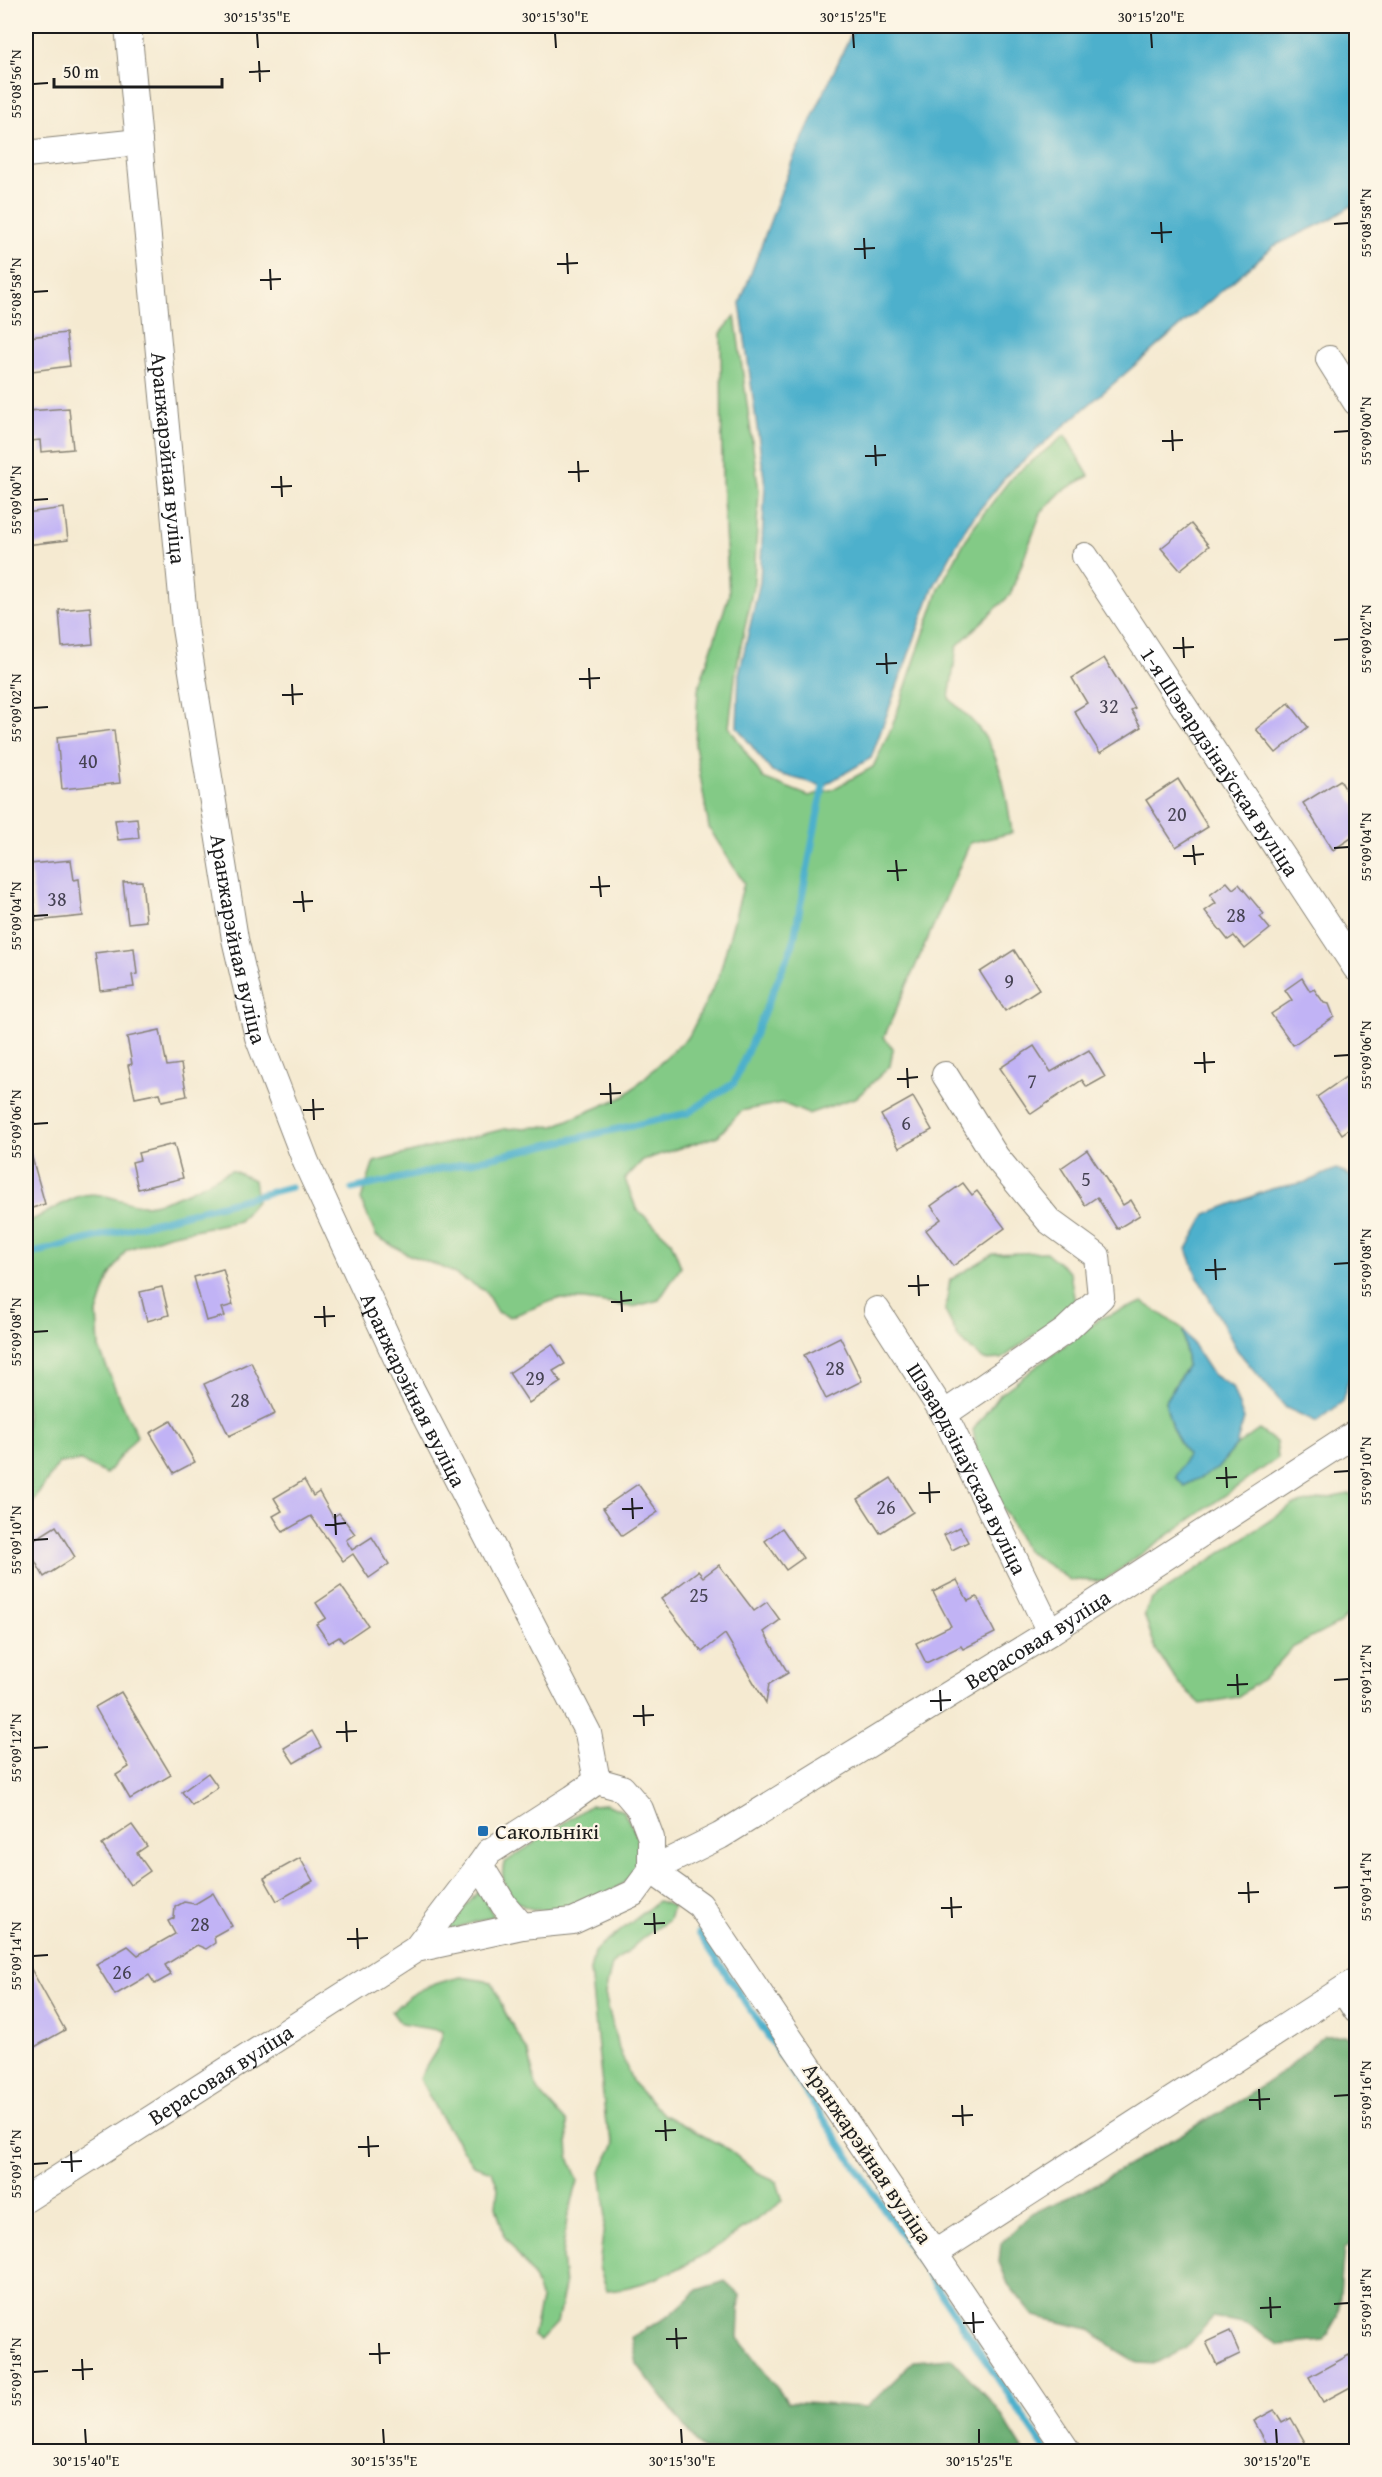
<svg xmlns="http://www.w3.org/2000/svg" width="1382" height="2477" font-family="'Gentium Book Plus',serif">
<style>
.green{fill:#83ca86;stroke:#507351;stroke-width:1.5}
.forest{fill:#6aae73;stroke:#436548;stroke-width:1.5}
.water{fill:#4db0cc;stroke:#346674;stroke-width:1.5}
.lines{fill:none;stroke-linecap:round;stroke-linejoin:round}
.stream{stroke:#4db0cc;stroke-width:7}
.building{fill:#c1b3f5}
.minor-casing{stroke:#888376;stroke-width:28}
.minor{stroke:#fff;stroke-width:26}
.ticks{fill:none;stroke:#1c1c1c;stroke-width:2}
.poi-dot{fill:#1f6fb2;stroke:#fcf5e5;stroke-width:2}
.labels{text-anchor:middle;dominant-baseline:central;stroke-width:4.5;stroke-linejoin:round;paint-order:stroke}
.number-label{font-size:20px;fill:#454252}
.street-label{font-size:22px;fill:#1c1c1c;stroke:#fcf5e5}
.poi-label{font-size:22px;fill:#1c1c1c;stroke:#fcf5e5;text-anchor:start}
.neatline{fill:none;stroke:#1c1c1c;stroke-width:2}
.ticks-label{font-size:15px;text-anchor:middle;fill:#1c1c1c}
</style>
<rect width="100%" height="100%" fill="#fcf5e5"/>
<filter id="ink" filterUnits="userSpaceOnUse"><feTurbulence type="fractalNoise" baseFrequency=".0167" numOctaves="2"/><feDisplacementMap in="SourceGraphic" scale="12" xChannelSelector="R" yChannelSelector="G"/><feConvolveMatrix kernelMatrix="1 2 1 2 8 2 1 2 1" color-interpolation-filters="sRGB"/></filter>
<filter id="wash" filterUnits="userSpaceOnUse"><feTurbulence type="fractalNoise" baseFrequency=".008" numOctaves="4" result="noise"/><feDisplacementMap in="SourceGraphic" scale="24" xChannelSelector="R" yChannelSelector="G"/><feGaussianBlur stdDeviation="1.35" result="paint"/><feColorMatrix in="noise" values="0 0 0 0 0 0 0 0 0 0 0 0 0 0 0 0 0 1.4 0 .05"/><feComposite in="paint" operator="in"/></filter>
<g filter="url(#wash)">
<rect width="100%" height="100%" fill="#f5ead1"/>
<g class="green">
<path d="M735,316L759,491L754,583L736,670L729,727L763,778L809,796L833,789L873,767L892,727L939,589L971,530L1012,477L1065,435L1089,476L1062,491L1041,513L1010,595L957,646L949,698C957,707 967,715 975,724C1001,753 1007,796 1012,833L970,843L884,1037L893,1049L890,1066L857,1097L808,1114L782,1103L741,1111L718,1136L643,1160L625,1179L636,1208L671,1241L681,1267L659,1300L633,1307L584,1300L557,1299L510,1317L497,1312L485,1291L444,1268L407,1254L376,1236L361,1200L374,1162L504,1129L554,1126L625,1096L689,1036L719,976L744,883L709,828L695,745L698,690L729,595L722,482L721,333Z"/>
<path d="M231,1170L254,1180L257,1200L239,1221L168,1235L126,1250L108,1279L97,1313L99,1348L117,1393L137,1436L106,1474L81,1461L59,1463L32,1503L26,1507V1222C45,1216 61,1202 80,1196C103,1189 127,1206 145,1205C170,1203 208,1182 231,1170Z"/>
<path d="M1046,1252L1070,1273L1075,1303L1002,1359L984,1360L959,1339L945,1311L950,1280L993,1254Z"/>
<path d="M1143,1302L1183,1329L1187,1366L1165,1401L1172,1428L1187,1455L1217,1469L1236,1446L1259,1430L1276,1442L1278,1458L1103,1581L1070,1580L1026,1550L979,1465L973,1430L999,1395L1101,1318Z"/>
<path d="M1349,1494L1356,1495V1606L1340,1623L1292,1648L1267,1676L1237,1697L1201,1704L1179,1684L1156,1650L1144,1614L1152,1599L1293,1505Z"/>
<path d="M606,1804L623,1811C628,1821 640,1836 642,1847C643,1853 641,1865 638,1869C615,1900 523,1936 505,1885C502,1876 502,1872 504,1863L591,1805Z"/>
<path d="M479,1891L494,1916L443,1932Z"/>
<path d="M658,1901L673,1906L669,1920L644,1937L612,1965L605,1994L617,2044L633,2083L664,2115L728,2149L757,2173L777,2182L783,2201C735,2235 667,2287 607,2290L599,2267L606,2209L601,2170L615,2144L606,2124L590,1971L594,1952Z"/>
<path d="M461,1977L492,1982L505,2013L529,2054L537,2090L567,2123L569,2157L578,2181L567,2219L562,2256L565,2286L557,2323L540,2341L533,2335L541,2300L532,2274L504,2236L496,2206L498,2188L492,2171L473,2165L437,2111L420,2079C428,2059 439,2053 443,2031L401,2024L392,2012C410,1991 434,1983 461,1977Z"/>
</g>
<g class="forest">
<path d="M1346,2035L1356,2045V2238L1344,2249L1338,2317L1324,2341L1279,2345L1247,2324L1213,2317L1186,2348L1156,2364L1138,2363L1116,2350L1089,2329L1034,2316L1008,2284L999,2262L1001,2243L1032,2213L1085,2190L1241,2100L1284,2071L1323,2036Z"/>
<path d="M725,2281L740,2295L738,2338L788,2402L867,2407L914,2361L951,2358L997,2408L1024,2451H703L637,2364L632,2337L669,2316L698,2290Z"/>
</g>
<g class="water">
<path d="M855,26H1356V203L1331,219L1274,246L1008,474L968,524L933,588L871,758L823,786L772,772L737,727L739,674L760,582L765,485L740,303L793,159Z"/>
<path d="M1336,1169L1356,1179V1356L1342,1402L1317,1422L1286,1408L1237,1350L1197,1276L1187,1249L1206,1214L1271,1189L1306,1182Z"/>
<path d="M1183,1329L1212,1374L1232,1387L1244,1419L1236,1446L1217,1469L1184,1486L1176,1477L1187,1455L1172,1428L1165,1401L1187,1366Z"/>
</g>
<g class="lines">
<g class="stream">
<path d="M352,1189L688,1113L734,1083L793,944L823,786"/>
<path d="M26,1255L291,1187"/>
<path d="M699,1933L1047,2452"/>
</g>
</g>
<g id="blocks">
<g class="building">
<path d="M66,333L70,366L32,371L28,337Z"/>
<path d="M69,408L73,449L41,452L40,440L31,441L28,411Z"/>
<path d="M64,508L68,540L26,545V513Z"/>
<path d="M1191,524L1209,546L1180,570L1161,548Z"/>
<path d="M90,607L93,644L62,647L59,610Z"/>
<path d="M1104,658L1135,708L1131,710L1141,727L1100,753L1074,711L1087,703L1072,678Z"/>
<path d="M1289,703L1308,727L1276,753L1256,729Z"/>
<path d="M114,730L120,783L62,789L57,737Z"/>
<path d="M1178,779L1208,827L1176,847L1146,800Z"/>
<path d="M1340,780L1356,807V835L1333,850L1303,803Z"/>
<path d="M137,818L139,838L118,840L115,820Z"/>
<path d="M71,860L74,880L79,879L83,916L36,921L30,864Z"/>
<path d="M142,881L146,921L128,923L123,882Z"/>
<path d="M1227,882L1233,889L1239,884L1264,914L1260,917L1270,929L1245,949L1234,936L1228,940L1205,911L1216,903L1210,895Z"/>
<path d="M134,948L137,974L132,975L134,987L100,991L95,953Z"/>
<path d="M1014,950L1039,989L1005,1011L980,972Z"/>
<path d="M1302,978L1310,991L1314,989L1324,1003L1329,1004L1334,1017L1293,1045L1271,1014L1292,1000L1285,990Z"/>
<path d="M160,1030L167,1066L181,1064L187,1096L162,1101L160,1093L135,1098L128,1065L132,1064L127,1037Z"/>
<path d="M1034,1046L1051,1072L1089,1050L1105,1077L1087,1087L1082,1080L1031,1114L1000,1068Z"/>
<path d="M1356,1070V1124L1342,1134L1317,1097Z"/>
<path d="M913,1097L932,1130L899,1148L881,1115Z"/>
<path d="M174,1144L183,1178L138,1189L132,1162L140,1160L138,1153Z"/>
<path d="M1087,1150L1123,1205L1131,1200L1140,1215L1117,1229L1097,1197L1085,1205L1061,1168Z"/>
<path d="M26,1154H31L45,1204L26,1210Z"/>
<path d="M963,1183L972,1195L977,1191L1005,1228L953,1266L926,1230L941,1219L931,1206Z"/>
<path d="M223,1269L233,1305L222,1308L225,1316L206,1321L194,1277Z"/>
<path d="M162,1287L169,1315L147,1321L140,1292Z"/>
<path d="M840,1337L862,1381L826,1399L804,1355Z"/>
<path d="M552,1344L565,1364L553,1371L561,1382L529,1403L509,1373Z"/>
<path d="M251,1362L275,1414L229,1436L204,1384Z"/>
<path d="M171,1421L195,1462L174,1473L150,1433Z"/>
<path d="M891,1478L913,1512L880,1533L858,1499Z"/>
<path d="M304,1480L313,1496L319,1492L333,1517L339,1513L355,1534L346,1540L352,1550L372,1537L389,1564L369,1578L353,1554L343,1561L311,1516L283,1532L273,1516L282,1511L274,1498Z"/>
<path d="M638,1484L658,1512L622,1536L603,1508Z"/>
<path d="M56,1526L75,1557L44,1577L26,1545Z"/>
<path d="M960,1527L968,1542L952,1550L944,1535Z"/>
<path d="M782,1528L803,1558L786,1570L765,1541Z"/>
<path d="M719,1565L754,1611L767,1602L780,1620L764,1632L788,1673L769,1684L766,1703L725,1634L702,1652L661,1599L698,1571L703,1577Z"/>
<path d="M957,1580L968,1601L977,1597L995,1633L963,1649L961,1646L926,1663L916,1643L951,1626L933,1592Z"/>
<path d="M341,1586L368,1625L343,1642L339,1637L329,1643L316,1624L326,1618L316,1603Z"/>
<path d="M121,1692L171,1775L130,1799L116,1775L129,1767L95,1707Z"/>
<path d="M312,1731L321,1747L294,1763L284,1748Z"/>
<path d="M208,1773L218,1787L192,1805L182,1792Z"/>
<path d="M132,1825L147,1846L137,1853L150,1871L130,1885L102,1845Z"/>
<path d="M300,1858L313,1881L277,1901L264,1878Z"/>
<path d="M213,1893L232,1926L214,1936L215,1943L206,1949L197,1945L165,1965L171,1975L155,1984L149,1975L115,1995L96,1964L128,1946L138,1955L175,1934L168,1921L174,1918L175,1907L184,1902L195,1904Z"/>
<path d="M26,1960L65,2030L33,2048L26,2034Z"/>
<path d="M1230,2331L1240,2354L1217,2365L1206,2342Z"/>
<path d="M1349,2355L1356,2369V2384L1323,2402L1309,2377Z"/>
<path d="M1274,2410L1282,2423L1291,2418L1310,2451H1271L1254,2421Z"/>
</g>
</g>
</g>
<g filter="url(#ink)">
<use href="#blocks" fill-opacity="0" stroke="#888376" stroke-width="1.5"/>
<g class="lines">
<g class="minor-casing">
<g id="minor">
<path id="s1" d="M128,26L185,628L235,939L258,1037L306,1162L408,1383L588,1733L597,1781"/>
<path d="M26,154L139,142"/>
<path d="M1329,359L1356,402"/>
<path id="s2" d="M1085,556L1356,968"/>
<path id="s3" d="M877,1310L944,1414L1050,1632"/>
<path d="M944,1414L1065,1331L1101,1297L1097,1256L1049,1221L996,1157L945,1075"/>
<path d="M597,1781L622,1788L640,1809L651,1838V1870L634,1893L573,1921L522,1926L504,1905L480,1865L489,1852L573,1798Z"/>
<path d="M416,1949L480,1865"/>
<path d="M1343,1990L1356,2010"/>
<path id="s4" d="M26,2199L416,1949L522,1926"/>
<path d="M935,2253L1356,1981"/>
<path id="s5" d="M1068,2452L700,1905L651,1870L720,1836L1050,1632L1356,1433"/>
</g>
</g>
<use href="#minor" class="minor"/>
</g>
</g>
<path class="ticks" d="M257,33L258,48M555,33L556,48M853,33L854,48M1151,33L1152,48M259,61L260,82M249,72L270,71M33,84L48,83M1161,222L1162,243M1334,224L1349,223M1151,233L1172,232M864,238L865,259M854,249L875,248M567,253L568,274M557,264L578,263M270,269L271,290M260,280L281,279M33,292L48,291M1172,430L1173,451M1334,432L1349,431M1162,441L1183,440M875,445L876,466M865,456L886,455M578,461L579,482M568,472L589,471M281,476L282,497M271,487L292,486M33,500L48,499M1183,637L1184,658M1334,640L1349,639M1173,648L1194,647M886,653L887,674M876,664L897,663M589,668L590,689M579,679L600,678M292,684L293,705M282,695L303,694M33,708L48,707M1193,845L1195,865M1334,848L1349,847M1183,856L1204,854M896,860L898,881M887,871L907,870M599,876L601,897M590,887L610,886M302,891L304,912M293,902L313,901M33,916L48,915M1204,1052L1205,1073M1334,1056L1349,1055M1194,1063L1215,1062M907,1068L908,1088M897,1079L918,1077M610,1083L611,1104M600,1094L621,1093M313,1099L314,1120M303,1110L324,1109M33,1124L48,1123M1215,1259L1216,1280M1334,1264L1349,1263M1205,1270L1226,1269M918,1275L919,1296M908,1286L929,1285M621,1291L622,1312M611,1302L632,1300M324,1306L325,1327M314,1317L335,1316M33,1332L48,1331M1226,1467L1227,1488M1334,1472L1349,1471M1216,1478L1237,1477M929,1482L930,1503M919,1493L940,1492M632,1498L633,1519M622,1509L643,1508M335,1514L336,1535M325,1525L346,1523M33,1540L48,1539M1237,1674L1238,1695M1334,1680L1349,1679M1227,1685L1248,1684M940,1690L941,1711M930,1701L951,1700M643,1705L644,1726M633,1716L654,1715M346,1721L347,1742M336,1732L357,1731M33,1748L48,1747M1248,1882L1249,1903M1334,1888L1349,1887M1238,1893L1259,1892M951,1897L952,1918M941,1908L962,1907M654,1913L655,1934M644,1924L665,1923M357,1928L358,1949M347,1939L368,1938M33,1956L48,1955M1259,2089L1260,2110M1334,2096L1349,2095M1249,2100L1270,2099M962,2105L963,2126M952,2116L973,2115M665,2120L666,2141M655,2131L676,2130M368,2136L369,2157M358,2147L379,2146M71,2151L72,2172M61,2162L82,2161M33,2164L48,2163M1270,2297L1271,2318M1334,2304L1349,2303M1260,2308L1281,2307M973,2312L974,2333M963,2323L984,2322M676,2328L677,2349M666,2339L687,2338M379,2343L380,2364M369,2354L390,2353M82,2359L83,2380M72,2370L93,2369M33,2372L48,2371M85,2429L86,2444M383,2429L384,2444M681,2429L682,2444M979,2429V2444M1276,2429L1277,2444"/>
<rect class="poi-dot" x="477" y="1825" width="12" height="12" rx="3"/>
<g class="labels">
<g class="number-label">
<text x="1109" y="705">32</text>
<text x="88" y="760">40</text>
<text x="1177" y="813">20</text>
<text x="57" y="898">38</text>
<text x="1236" y="914">28</text>
<text x="1009" y="980">9</text>
<text x="1032" y="1080">7</text>
<text x="906" y="1122">6</text>
<text x="1086" y="1178">5</text>
<text x="835" y="1367">28</text>
<text x="535" y="1377">29</text>
<text x="240" y="1399">28</text>
<text x="886" y="1506">26</text>
<text x="699" y="1594">25</text>
<text x="200" y="1923">28</text>
<text x="122" y="1971">26</text>
</g>
<g class="street-label">
<text stroke="none"><textPath href="#s1" startOffset="434">Аранжарэйная вуліца</textPath></text>
<text stroke="none"><textPath href="#s2" startOffset="246">1-я Шэвардзінаўская вуліца</textPath></text>
<text stroke="none"><textPath href="#s1" startOffset="920">Аранжарэйная вуліца</textPath></text>
<text stroke="none"><textPath href="#s1" startOffset="1406">Аранжарэйная вуліца</textPath></text>
<text stroke="none"><textPath href="#s3" startOffset="183">Шэвардзінаўская вуліца</textPath></text>
<text stroke="none"><textPath href="#s5" startOffset="1170">Верасовая вуліца</textPath></text>
<text stroke="none"><textPath href="#s4" startOffset="231">Верасовая вуліца</textPath></text>
<text transform="translate(868 2153) rotate(56)">Аранжарэйная вуліца</text>
</g>
<g class="poi-label">
<text x="495" y="1831">Сакольнікі</text>
</g>
</g>
<rect width="1382" height="2477" fill="none" stroke="#fcf5e5" stroke-width="66"/>
<path d="M54 78v9h168v-9" fill="none" stroke="#1c1c1c" stroke-width="3"/>
<text x="63" y="78" font-size="18" fill="#1c1c1c" stroke="#fcf5e5" stroke-width="4.5" paint-order="stroke">50 m</text>
<rect x="33" y="33" width="1316" height="2411" class="neatline"/>
<g class="ticks-label">
<text x="257" y="22">30°15'35"E</text>
<text x="555" y="22">30°15'30"E</text>
<text x="853" y="22">30°15'25"E</text>
<text x="1151" y="22">30°15'20"E</text>
<text transform="translate(16 84) rotate(-90)" y="5">55°08'56"N</text>
<text transform="translate(1366 223) rotate(-90)" y="5">55°08'58"N</text>
<text transform="translate(16 292) rotate(-90)" y="5">55°08'58"N</text>
<text transform="translate(1366 431) rotate(-90)" y="5">55°09'00"N</text>
<text transform="translate(16 500) rotate(-90)" y="5">55°09'00"N</text>
<text transform="translate(1366 639) rotate(-90)" y="5">55°09'02"N</text>
<text transform="translate(16 708) rotate(-90)" y="5">55°09'02"N</text>
<text transform="translate(1366 847) rotate(-90)" y="5">55°09'04"N</text>
<text transform="translate(16 916) rotate(-90)" y="5">55°09'04"N</text>
<text transform="translate(1366 1055) rotate(-90)" y="5">55°09'06"N</text>
<text transform="translate(16 1124) rotate(-90)" y="5">55°09'06"N</text>
<text transform="translate(1366 1263) rotate(-90)" y="5">55°09'08"N</text>
<text transform="translate(16 1332) rotate(-90)" y="5">55°09'08"N</text>
<text transform="translate(1366 1471) rotate(-90)" y="5">55°09'10"N</text>
<text transform="translate(16 1540) rotate(-90)" y="5">55°09'10"N</text>
<text transform="translate(1366 1679) rotate(-90)" y="5">55°09'12"N</text>
<text transform="translate(16 1748) rotate(-90)" y="5">55°09'12"N</text>
<text transform="translate(1366 1887) rotate(-90)" y="5">55°09'14"N</text>
<text transform="translate(16 1956) rotate(-90)" y="5">55°09'14"N</text>
<text transform="translate(1366 2095) rotate(-90)" y="5">55°09'16"N</text>
<text transform="translate(16 2164) rotate(-90)" y="5">55°09'16"N</text>
<text transform="translate(1366 2303) rotate(-90)" y="5">55°09'18"N</text>
<text transform="translate(16 2372) rotate(-90)" y="5">55°09'18"N</text>
<text x="86" y="2466">30°15'40"E</text>
<text x="384" y="2466">30°15'35"E</text>
<text x="682" y="2466">30°15'30"E</text>
<text x="979" y="2466">30°15'25"E</text>
<text x="1277" y="2466">30°15'20"E</text>
</g>
</svg>
